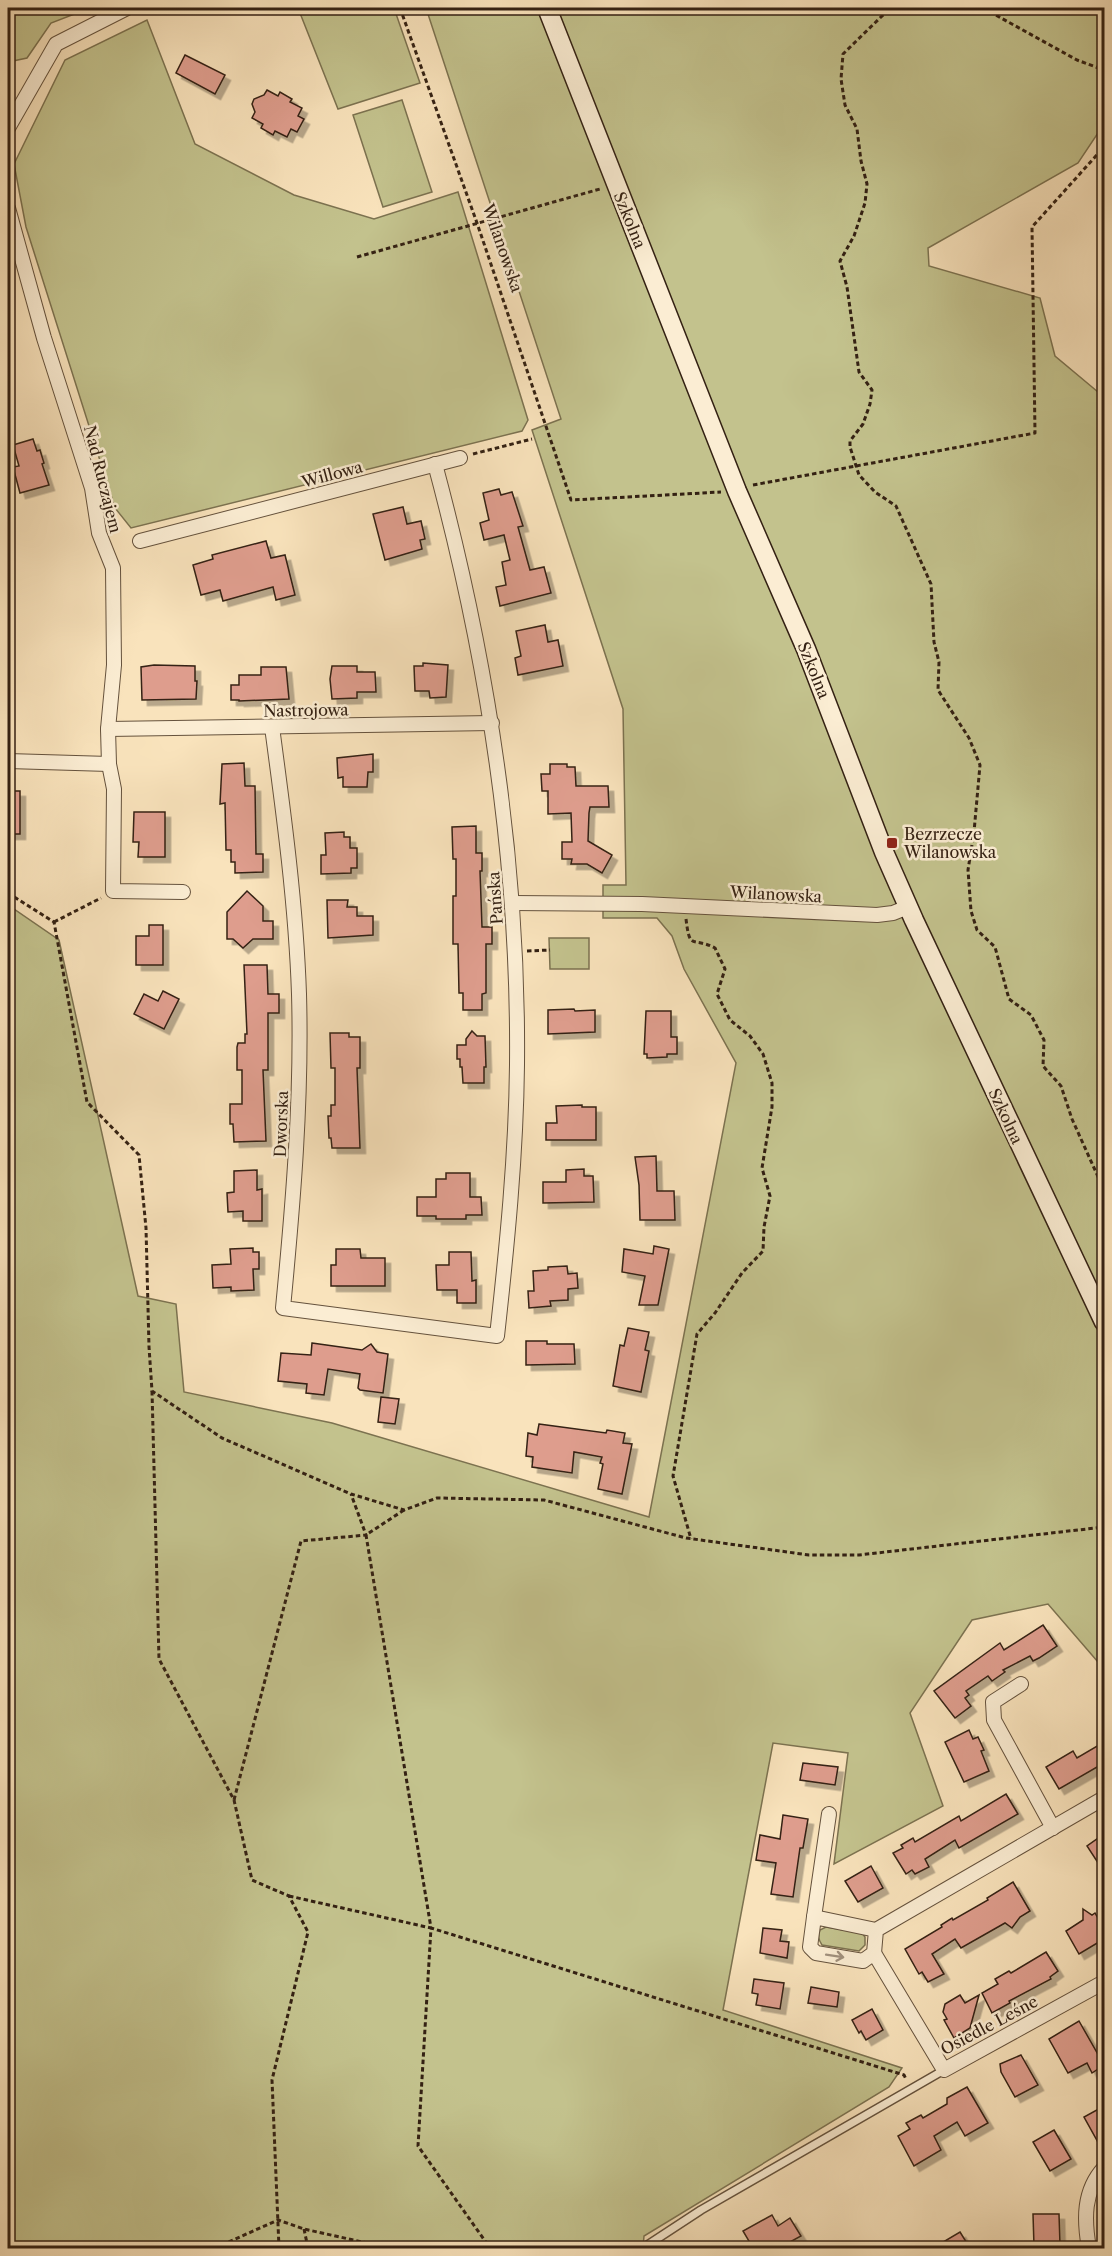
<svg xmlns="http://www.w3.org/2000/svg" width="1112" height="2256" font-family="'Libre Caslon Text',serif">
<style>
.green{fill:#c3c28d;stroke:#7c7250;stroke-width:1.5}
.building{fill:#de9d8d;stroke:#342113;stroke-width:1.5;filter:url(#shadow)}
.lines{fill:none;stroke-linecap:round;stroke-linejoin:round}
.lane-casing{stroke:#65523d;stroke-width:10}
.street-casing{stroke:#65523d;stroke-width:16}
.secondary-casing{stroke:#342113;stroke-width:21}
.path{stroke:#342113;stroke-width:3;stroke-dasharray:4.5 3;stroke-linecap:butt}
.lane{stroke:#fbedd3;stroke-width:7}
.street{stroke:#fbedd3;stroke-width:14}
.secondary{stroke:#fbedd3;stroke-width:18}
.oneway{stroke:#a1917d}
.poi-dot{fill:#8f2418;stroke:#fbedd3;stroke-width:2}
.labels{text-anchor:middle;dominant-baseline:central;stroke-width:5;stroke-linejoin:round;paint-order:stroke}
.street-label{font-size:16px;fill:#342113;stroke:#fbedd3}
.poi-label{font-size:16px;fill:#342113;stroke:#fbedd3;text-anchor:start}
</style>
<defs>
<filter id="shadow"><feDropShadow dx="5.5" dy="5.5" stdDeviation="0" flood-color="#0004"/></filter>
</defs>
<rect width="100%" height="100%" fill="#f9e3bc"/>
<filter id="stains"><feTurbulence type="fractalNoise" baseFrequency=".00333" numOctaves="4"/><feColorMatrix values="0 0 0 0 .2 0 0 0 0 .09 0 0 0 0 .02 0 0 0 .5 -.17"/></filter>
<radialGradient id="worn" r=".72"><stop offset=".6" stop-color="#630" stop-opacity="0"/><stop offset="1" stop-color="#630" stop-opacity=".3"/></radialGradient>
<g class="green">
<path d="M8,8H90L51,23L27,58L8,62Z"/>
<path d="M298,8H394L420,83L338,109Z"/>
<path d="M426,8H1104V124L1078,163L928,248L929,266L1040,298L1055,356L1104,397V1669L1048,1604L972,1620L910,1713L943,1806L834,1864L848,1753L773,1743L723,2010L902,2068L889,2087L644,2236L643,2248H8V905L59,940L138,1296L176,1304L184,1392L332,1423L649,1517L736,1063L684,969L672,936L657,918H603V885H626L623,709L532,430L561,419Z"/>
<path d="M147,20L195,144L294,195L374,219L458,192L528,420L522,431L131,528L115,508L26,227L14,164L65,60Z"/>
<path d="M402,100L432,192L383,207L353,115Z"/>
<path d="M549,938H589V969H550Z"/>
<path d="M826,1927L862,1933L865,1937V1945L859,1951L822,1945C818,1939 818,1936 820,1930Z"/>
</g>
<g class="building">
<path d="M185,55L225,75L215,94L176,73Z"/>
<path d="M267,90L278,96L280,92L292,99L290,102L302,108L298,116L304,119L297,132L291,129L287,137L275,131L273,135L261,128L263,124L252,118L255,112L252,104L254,99L264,95Z"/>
<path d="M33,439L37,451L40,450L44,463L42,464L49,485L20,493L13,467L19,466L13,445Z"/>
<path d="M499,489L501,495L512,492L523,526L518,527L530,570L544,567L551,593L500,606L496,587L506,585L502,562L510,560L504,535L484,540L480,523L489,520L483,493Z"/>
<path d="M403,507L407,524L421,521L425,539L420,540L422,549L385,560L373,514Z"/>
<path d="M266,541L271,558L285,555L295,595L276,600L273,587L223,601L220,590L201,595L193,565L213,559L212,555Z"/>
<path d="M545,625L548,642L558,640L563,666L518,675L515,658L521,656L516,631Z"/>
<path d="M423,663L448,665L446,697L430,698L429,691H415L414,666H423Z"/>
<path d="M154,665L195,666V681H197L196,699L142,700L141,667Z"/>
<path d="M332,666H357V672H375L376,692H357V698L332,699L330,679Z"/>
<path d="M261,667H286L289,699L239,701V700H231V685H239V675H261Z"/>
<path d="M373,754V772H368L367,787H343V777L338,778L337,758Z"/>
<path d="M244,763L245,786H255L256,854H263V872L235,873V862H231V850H226L225,803L220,804L222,764Z"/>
<path d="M550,764H567V767H575L576,786H608L609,807H590L589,813L588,841L612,855L602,873L587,864H571L572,859H562V842H572L571,813L548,814V791H542L541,774H550Z"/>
<rect x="8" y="791" width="12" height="43"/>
<path d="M134,812H165V857H138L139,842H133Z"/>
<path d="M476,826V853H482V871H480L482,927H492V944H486V993L482,994V1010H463V993H459L458,944H453V896H456V859H453L452,827Z"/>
<path d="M344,832V837H350V848H357V868H351V873L321,874V855H326L325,833Z"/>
<path d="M247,891L263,906V921H273V939H253L243,948L233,939H227V912Z"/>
<path d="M327,900H348L347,907H357V916H373V935L328,938Z"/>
<path d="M149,925H163V965H136V936H149Z"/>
<path d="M244,965H267L268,994H279V1013H268V1070H263L266,1141L234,1142L233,1124H230V1104H242V1070H237V1047L238,1043H245V1034H247Z"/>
<path d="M163,991L179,999L164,1029L134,1014L144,994L158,1001Z"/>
<path d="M574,1009L575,1011L595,1010V1032L548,1034V1010Z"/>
<path d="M646,1011H671V1037H677V1054H667V1057L647,1058V1054H644Z"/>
<path d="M472,1031L477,1036H485L486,1067H484V1083H463L462,1067H460V1059H457V1045H466V1039Z"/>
<path d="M330,1033H349V1037H360V1068H357L360,1148H332L331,1138H329L328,1116H331V1105H335V1068H331Z"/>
<path d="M582,1105V1107H596V1140H546V1123H557L556,1106Z"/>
<path d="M656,1156L657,1191H674L675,1220H640L639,1185L635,1157Z"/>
<path d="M584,1169V1176H593L594,1202L543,1203V1182H566V1170Z"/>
<path d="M257,1170V1190L262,1189V1221H243V1211L228,1212L227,1193L234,1192V1171Z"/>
<path d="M446,1173H470V1197H481L482,1215H466V1219H436V1216H417V1197H436V1179H446Z"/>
<path d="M654,1246L669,1249L658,1305H639L645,1276L622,1272L624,1249L653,1254Z"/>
<path d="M253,1248V1252H259V1269H253L254,1290L231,1291V1287L213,1288L212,1265L231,1264L230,1249Z"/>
<path d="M336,1249H360L361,1258H385V1286H331V1265H336Z"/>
<path d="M449,1252H471L472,1281L476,1280V1303H457V1290H437L436,1265H449Z"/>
<path d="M567,1266L568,1274L577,1273L578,1288L568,1289V1300L550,1301L551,1306L529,1308L528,1291H534L533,1271L548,1270V1267Z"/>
<path d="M628,1328L649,1332L645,1350L649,1351L641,1392L613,1386L620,1345L624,1346Z"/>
<path d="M526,1341H547V1344H574L575,1364L526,1365Z"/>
<path d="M312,1343L362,1350L371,1344L377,1352L388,1354L383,1393L360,1390L358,1388L360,1374L328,1369L324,1395L306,1393L307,1384L278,1381L281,1353L311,1355Z"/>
<path d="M381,1397L399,1399L395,1424L378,1422Z"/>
<path d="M539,1424L606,1433L607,1430L625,1433L623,1443L632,1444L622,1494L598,1489L603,1464L600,1463L602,1457L574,1452L572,1473L532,1467L533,1457L526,1456L528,1433L537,1435Z"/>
<path d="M1043,1625L1057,1646L1039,1658L1033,1661L1030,1656L1003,1670L1005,1672L992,1681L988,1676L966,1691L969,1695L965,1698L971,1706L955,1718L934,1691L1000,1643L1004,1650Z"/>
<path d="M969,1730L973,1739L978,1737L984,1750L981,1751L989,1771L964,1782L945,1742Z"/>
<path d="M1104,1742V1763L1059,1789L1046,1767L1073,1751L1077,1758Z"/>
<path d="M803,1763L838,1767L835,1785L800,1780Z"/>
<path d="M1006,1794L1018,1814L959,1848L955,1840L925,1859L929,1867L915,1874L912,1870L906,1874L893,1853L903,1848L901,1845L913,1838L915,1842L959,1816L961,1821Z"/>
<path d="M783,1815L808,1819L803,1848H800L793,1897L771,1894L776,1863L756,1860L760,1835L780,1839Z"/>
<path d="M1104,1834V1872L1087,1846Z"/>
<path d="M871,1866L883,1888L858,1902L845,1881Z"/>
<path d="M1013,1882L1030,1911L1020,1917L1012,1928L1005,1923L961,1948L955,1939L932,1954L944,1974L928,1982L922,1972L919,1974L905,1949L942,1927L941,1925L952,1918L953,1920L988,1900L987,1898Z"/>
<path d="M1083,1909L1092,1915L1095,1913L1104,1929V1939L1079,1954L1066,1931L1083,1920Z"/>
<path d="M763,1928L782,1930L780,1941L789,1942L787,1958L760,1953Z"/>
<path d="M1046,1952L1058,1971L1050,1977L1051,1979L1009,2001L1010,2003L992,2013L982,1993L998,1984L995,1979L1009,1971L1011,1973Z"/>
<path d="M754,1979L784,1983L780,2009L756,2005L758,1994L752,1993Z"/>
<path d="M811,1987L839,1992L837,2007L808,2003Z"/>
<path d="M960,1995L965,2003L979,1995L970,2028L954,2038L944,2020L947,2019L943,2012L945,2004Z"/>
<path d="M872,2009L883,2030L866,2040L861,2031L859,2033L852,2020Z"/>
<path d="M1079,2021L1104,2065L1092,2073L1087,2063L1068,2073L1049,2039Z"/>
<path d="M1021,2055L1038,2085L1015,2097L1001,2072L1000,2064Z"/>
<path d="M967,2087L988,2123L965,2136L957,2122L934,2136L941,2150L914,2166L898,2136L910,2129L906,2123L921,2115L923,2118L947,2104V2098Z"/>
<path d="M1104,2106V2153L1084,2117Z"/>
<path d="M1054,2130L1071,2159L1050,2171L1033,2142Z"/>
<path d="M1033,2214H1059L1060,2245L1034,2246Z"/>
<path d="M772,2215L778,2226L790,2218L801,2236L788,2243L791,2248H747L749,2241L743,2231Z"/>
<path d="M960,2232L970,2248H933Z"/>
</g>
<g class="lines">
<g class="lane-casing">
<path id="lane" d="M643,2248L701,2210L944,2070"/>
</g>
<g class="street-casing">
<g id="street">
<path d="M8,128L56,44L127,8"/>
<path d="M8,208L44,338L92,488L99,533L113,568L114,665L108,729L109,764L114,789L113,891L183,892"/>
<path d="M140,541L460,458"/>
<path d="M272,727C284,816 296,905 299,994C302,1099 293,1204 283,1308L497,1336C507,1246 516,1156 517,1065C519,861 488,661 435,464"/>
<path d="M108,729L492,723"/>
<path d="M8,761L109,764"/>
<path d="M512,903L642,904L877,915L893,913L908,907"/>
<path d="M1021,1684L993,1702L994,1720L1053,1828"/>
<path d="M814,1917L829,1814"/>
<path d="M876,1930L874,1953L863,1961L816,1953L810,1947L814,1917L876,1930L1104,1798"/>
<path d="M874,1953L944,2070L1104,1982"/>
<path d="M1089,2248C1084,2220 1083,2191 1104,2168"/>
</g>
</g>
<g class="secondary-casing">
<path id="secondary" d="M547,8L737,491L806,649L884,852L914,920L1104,1322"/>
</g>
<g class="path">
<path d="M400,8L477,223L571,500L721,492"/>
<path d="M886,8L884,14L843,54L841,79L845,105L857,129L861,161L867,184L865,203L854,236L840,261L847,287L859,372L872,390L870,404L863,424L850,441V447L859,475L875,492L896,506L931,584L934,642L939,662L938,690L969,738L980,765L974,832L968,870L971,911L977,930L995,947L1009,999L1031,1015L1044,1040L1043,1066L1061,1086L1072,1119L1104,1190"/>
<path d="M983,8L1077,60L1104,70"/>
<path d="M1100,8L1104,14"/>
<path d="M357,257L600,189"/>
<path d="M473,454L532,439"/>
<path d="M753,485L1035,433L1032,227L1104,147"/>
<path d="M8,893L54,922L87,1102L139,1155L146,1228L149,1347L152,1391L222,1438L351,1494L404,1510L437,1498L544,1500L686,1538L809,1555H859L1104,1527"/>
<path d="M686,919C690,952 692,936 715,948L725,969L717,994L730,1020L750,1036L763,1054L772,1083V1107L762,1168L770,1196L764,1227L763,1251L742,1273L715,1313L697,1334L673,1476L691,1539"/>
<path d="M54,922L101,898"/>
<path d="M527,951L550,950"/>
<path d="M152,1391L159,1659L234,1800L252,1880L289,1896L308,1932L272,2080L279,2248"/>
<path d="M404,1510L366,1535L431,1928L904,2075L906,2079"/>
<path d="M234,1800L301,1541L366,1535L351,1494"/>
<path d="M289,1896L431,1928L418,2146L490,2248"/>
<path d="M304,2229L308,2248"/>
<path d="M215,2248L278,2220L304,2229L389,2248"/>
<path d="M619,2248L632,2246"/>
</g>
<use href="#lane" class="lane"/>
<use href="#street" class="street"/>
<use href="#secondary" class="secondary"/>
</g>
<defs><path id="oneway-shaft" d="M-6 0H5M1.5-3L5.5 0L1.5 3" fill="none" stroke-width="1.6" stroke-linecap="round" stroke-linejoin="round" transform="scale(1.5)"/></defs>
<use class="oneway" href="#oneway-shaft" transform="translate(835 1956) rotate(9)"/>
<rect class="poi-dot" x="886" y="837" width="12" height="12" rx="3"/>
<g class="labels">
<g class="street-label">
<text transform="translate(630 220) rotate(68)">Szkolna</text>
<text transform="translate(503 248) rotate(71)">Wilanowska</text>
<text transform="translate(332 474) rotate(-15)">Willowa</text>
<text transform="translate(103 479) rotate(76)">Nad Ruczajem</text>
<text transform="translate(814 670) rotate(68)">Szkolna</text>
<text transform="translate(306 710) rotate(-1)">Nastrojowa</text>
<text transform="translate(776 894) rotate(3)">Wilanowska</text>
<text transform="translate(495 898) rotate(-94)">Pańska</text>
<text transform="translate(1006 1116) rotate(65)">Szkolna</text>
<text transform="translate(281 1124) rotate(-88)">Dworska</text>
<text transform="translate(989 2025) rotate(-28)">Osiedle Leśne</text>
</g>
<g class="poi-label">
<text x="904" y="834">Bezrzecze<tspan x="904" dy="18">Wilanowska</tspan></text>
</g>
</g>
<rect width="1112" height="2256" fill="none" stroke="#f9e3bc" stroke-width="30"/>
<rect x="9" y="9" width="1094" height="2238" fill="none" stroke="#342113" stroke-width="3"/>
<rect x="15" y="15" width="1082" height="2226" fill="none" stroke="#342113" stroke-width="1.5"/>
<rect width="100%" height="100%" filter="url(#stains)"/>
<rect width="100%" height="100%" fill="url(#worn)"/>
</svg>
